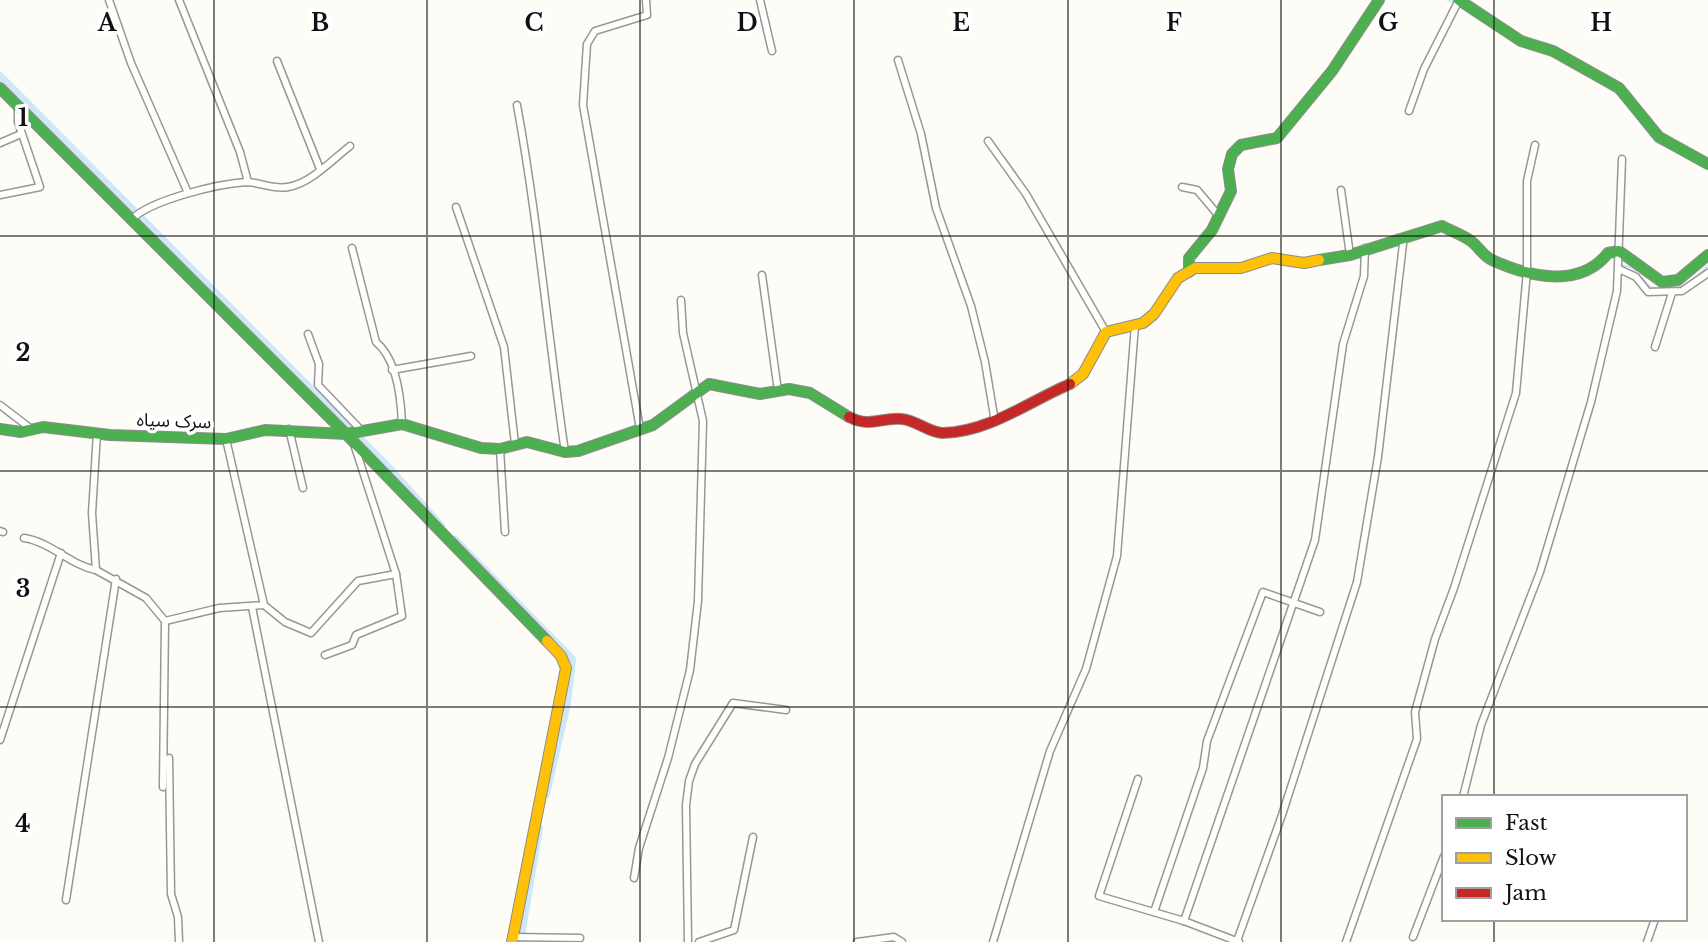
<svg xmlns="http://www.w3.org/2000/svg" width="1708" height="942" font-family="'Libre Baskerville','Noto Sans Arabic',serif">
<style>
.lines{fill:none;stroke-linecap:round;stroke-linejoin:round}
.stream{stroke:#cde8f7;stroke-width:2.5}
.canal{stroke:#cde8f7;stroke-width:8}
.street-casing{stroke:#979795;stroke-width:9}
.fast-casing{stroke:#8e8d8b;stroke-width:12}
.slow-casing{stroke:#8e8d8b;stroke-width:12}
.jam-casing{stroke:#8e8d8b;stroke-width:12}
.street{stroke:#fffffe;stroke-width:6}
.fast{stroke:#4caf50;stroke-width:10}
.slow{stroke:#ffc107;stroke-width:10}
.jam{stroke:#c62828;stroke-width:10}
.grid{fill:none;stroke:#111;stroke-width:2;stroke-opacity:0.55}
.labels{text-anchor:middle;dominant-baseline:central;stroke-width:7;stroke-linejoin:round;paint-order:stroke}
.street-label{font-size:18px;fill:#111;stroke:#fff}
.grid-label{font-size:23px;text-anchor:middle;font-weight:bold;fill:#111;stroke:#fff;stroke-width:7;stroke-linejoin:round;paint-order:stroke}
</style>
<rect width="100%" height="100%" fill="#fdfcf7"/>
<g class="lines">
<g class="stream">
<path d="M1448,0L1456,4"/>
<path d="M1517,44L1541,51"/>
<path d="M1608,87L1619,95"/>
<path d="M1632,111L1656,142L1682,153"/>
<path d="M1619,265L1631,267L1651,288H1678L1690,282"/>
<path d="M1695,278L1708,266"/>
</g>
<g class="canal">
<path d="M0,76L387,466L441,526"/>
<path d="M455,540L572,659L567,703L546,794"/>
<path d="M520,942L539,828"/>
</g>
<g class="street-casing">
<g id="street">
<path d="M109,0L131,63L188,193"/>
<path d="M179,0L240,152L248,182"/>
<path d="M760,0L772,51"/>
<path d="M898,60L921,134L936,208L971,306L985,362L995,422"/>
<path d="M277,61L320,169"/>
<path d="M517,105C538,220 548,336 565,452"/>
<path d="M1409,111L1424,69L1459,0"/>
<path d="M988,141L1026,194L1106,332"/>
<path d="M0,143L21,134"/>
<path d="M1182,187L1197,190L1219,216"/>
<path d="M1341,190L1350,255"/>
<path d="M0,195L40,187L18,122V107"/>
<path d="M456,207L504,347L515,444"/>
<path d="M131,220C150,200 217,184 246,182C259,182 273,190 288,187C311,183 332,160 350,146"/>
<path d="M352,248L376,342C397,359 401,398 402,424"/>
<path d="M1619,269L1636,277L1648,292L1682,291L1708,273"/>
<path d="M762,275L778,391"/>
<path d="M308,334L319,364L318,385L360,429"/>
<path d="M1655,347L1672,293"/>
<path d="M392,370L471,356"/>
<path d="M0,405L30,428"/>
<path d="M289,429L303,488"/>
<path d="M640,429L583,105L587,44L595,31L647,15L646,0"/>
<path d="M97,433L92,513L96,570L146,598L165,621L163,787"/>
<path d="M500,449L505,532"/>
<path d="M0,531L3,532"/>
<path d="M24,538C51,542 70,565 96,570"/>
<path d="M264,605L285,622L311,633L358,581L396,574"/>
<path d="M252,607L319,942"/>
<path d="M165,621L219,608L264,605L226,439"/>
<path d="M325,655L352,645L356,635L402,616L396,574L355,447"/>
<path d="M0,740L61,553"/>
<path d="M169,758L171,894L178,917L179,942"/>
<path d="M1138,779L1099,896L1184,921L1239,942"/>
<path d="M1463,797L1481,725L1540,572L1591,402L1617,291L1622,159"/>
<path d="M634,878L639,848L668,758L690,670L698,601L703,421L683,333L681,300"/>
<path d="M66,900L116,579"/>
<path d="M1154,912L1203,768L1207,741L1263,592L1320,612"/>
<path d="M1184,921L1315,540L1343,344L1364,276L1365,248"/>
<path d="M512,937L580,938"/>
<path d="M1413,937L1444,856"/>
<path d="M1237,941L1282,815L1357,582L1378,457L1403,244L1398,238"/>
<path d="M688,942L686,805L689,781L695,764L733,703L786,710"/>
<path d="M699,942L734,930L753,837"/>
<path d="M857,942L894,937L902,942"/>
<path d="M993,942L1050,751L1086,669L1117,556L1135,325"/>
<path d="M1346,942L1417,739L1415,712L1435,639L1454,588L1516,393L1527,271V181L1535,145"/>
<path d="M1647,942L1655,919"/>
</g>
</g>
<g class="fast-casing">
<g id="fast">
<path d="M1459,0L1521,41L1553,51L1619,88L1659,137L1708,164"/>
<path d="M0,88L346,434L547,641"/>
<path d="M1319,260L1350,255L1442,226C1451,231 1463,235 1471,241C1479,247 1483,256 1492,260C1529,277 1580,289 1608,253L1619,251L1662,282L1678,280L1708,255"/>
<path d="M1189,272V258L1212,230L1231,191L1228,169L1232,154L1241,145L1277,138L1332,71L1379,0"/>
<path d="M0,429L21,432L43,427L110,435L226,439L265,430L346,434L402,424L481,448L500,449L527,442L565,452L578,451L653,425L709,384L760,394L789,389L810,393L849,417"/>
</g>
</g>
<g class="slow-casing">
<g id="slow">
<path d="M1070,384L1083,374L1106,332L1143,323L1154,314L1178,278L1195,268H1241L1272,258L1304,263L1319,260"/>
<path d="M512,942L566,668L561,656L547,641"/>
</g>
</g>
<g class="jam-casing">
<path id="jam" d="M849,417C871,428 881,417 902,419C916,420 929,433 943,433C989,432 1030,401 1070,384"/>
</g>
<use href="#street" class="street"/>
<use href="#fast" class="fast"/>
<use href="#slow" class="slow"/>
<use href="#jam" class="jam"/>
</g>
<path class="grid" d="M214,0V942M427,0V942M640,0V942M854,0V942M1068,0V942M1281,0V942M1494,0V797M0,236H1708M0,471H1708M0,707H1708M1494,919V942"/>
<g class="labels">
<g class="street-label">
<text transform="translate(174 421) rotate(2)">سرک سیاه</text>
</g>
</g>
<g class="grid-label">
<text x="107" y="31">A</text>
<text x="320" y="31">B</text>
<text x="534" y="31">C</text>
<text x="747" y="31">D</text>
<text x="961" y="31">E</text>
<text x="1174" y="31">F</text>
<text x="1388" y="31">G</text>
<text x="1601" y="31">H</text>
<text x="23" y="126">1</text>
<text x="23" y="361">2</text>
<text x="23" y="597">3</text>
<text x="23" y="832">4</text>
</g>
<rect x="1442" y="795" width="245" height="126" fill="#ffffff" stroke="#a0a0a0" stroke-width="2"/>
<rect x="1456" y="818" width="35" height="10" fill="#4caf50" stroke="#a0a0a0" stroke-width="2"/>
<text x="1505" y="830" font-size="21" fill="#111111">Fast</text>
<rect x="1456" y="853" width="35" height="10" fill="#ffc107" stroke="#a0a0a0" stroke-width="2"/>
<text x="1505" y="865" font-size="21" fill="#111111">Slow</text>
<rect x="1456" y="888" width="35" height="10" fill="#c62828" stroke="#a0a0a0" stroke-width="2"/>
<text x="1505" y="900" font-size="21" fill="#111111">Jam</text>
</svg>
